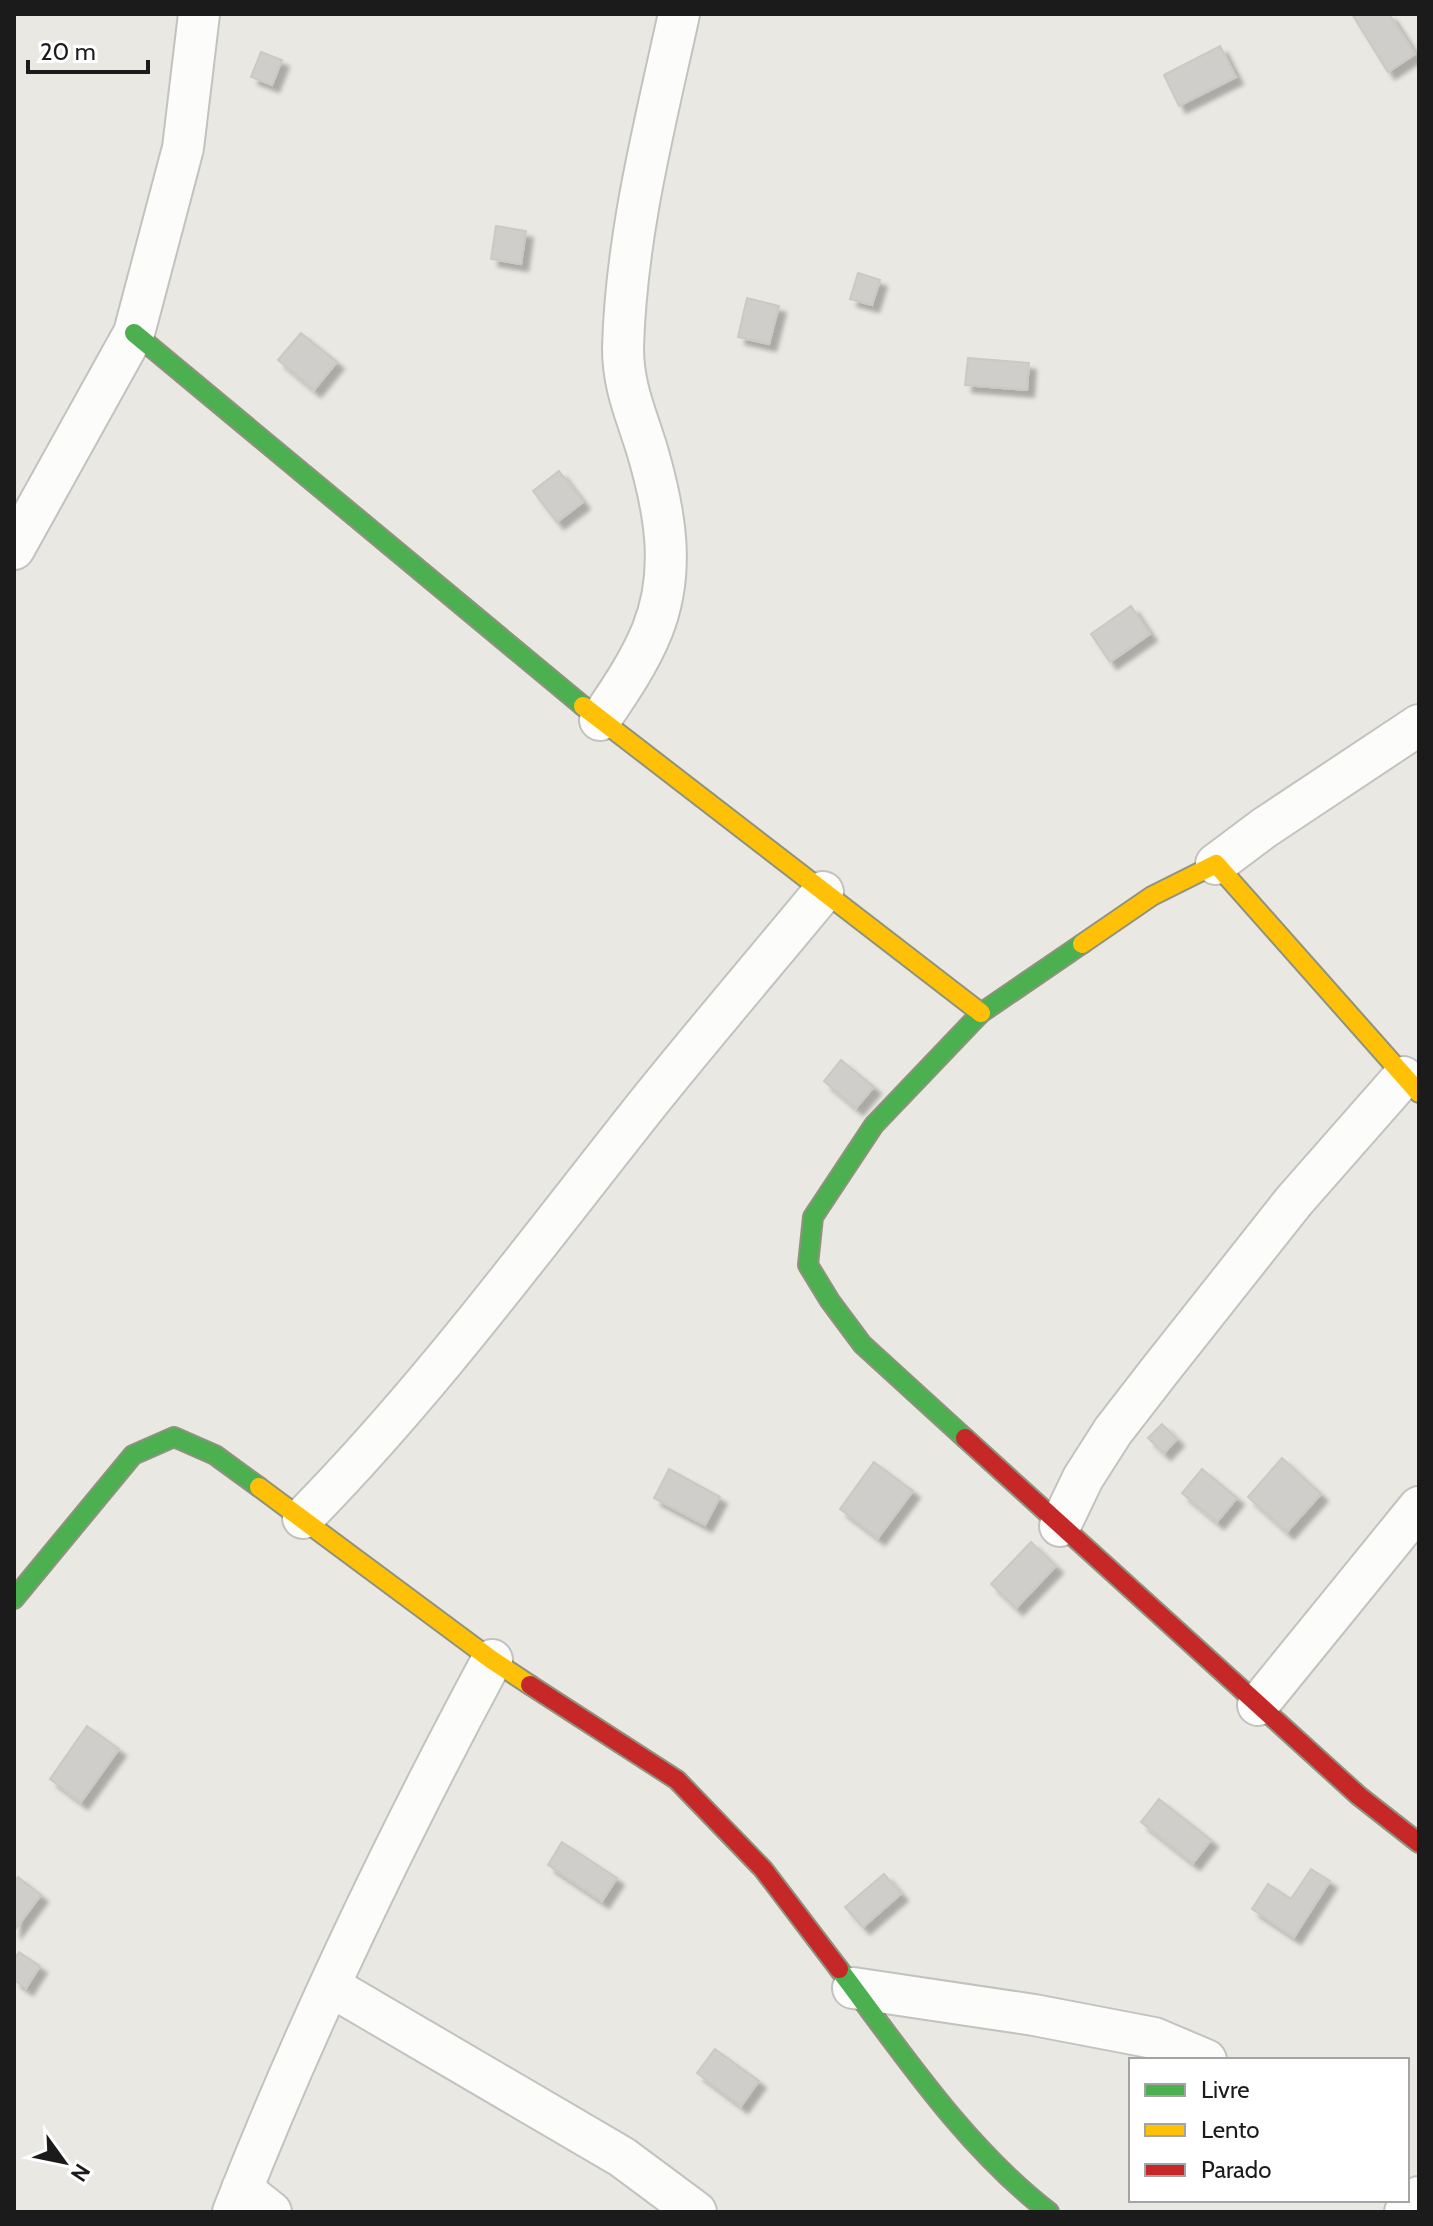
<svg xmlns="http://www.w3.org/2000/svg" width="1433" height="2226" font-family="Cabin,sans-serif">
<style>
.building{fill:#d0ceca;stroke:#ccc9c5;stroke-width:2;filter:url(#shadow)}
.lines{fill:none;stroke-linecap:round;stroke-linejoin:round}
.street-casing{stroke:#c2c2bf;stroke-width:44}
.fast-casing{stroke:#8f927d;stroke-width:22}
.slow-casing{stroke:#8f927d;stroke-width:22}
.jam-casing{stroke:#8f927d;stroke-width:22}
.street{stroke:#fcfcfb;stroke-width:40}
.fast{stroke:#4caf50;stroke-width:18}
.slow{stroke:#ffc107;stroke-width:18}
.jam{stroke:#c62828;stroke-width:18}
</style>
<defs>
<filter id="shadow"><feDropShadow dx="7" dy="7" stdDeviation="2" flood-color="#0004"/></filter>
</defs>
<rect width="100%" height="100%" fill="#e9e8e3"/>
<g class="building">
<path d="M1352,14H1389L1415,54L1388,72Z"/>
<path d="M1220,46L1236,77L1179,106L1164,75Z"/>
<path d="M261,52L282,60L272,85L251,77Z"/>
<path d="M496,226L526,231L521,264L491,259Z"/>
<path d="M858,273L880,280L872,305L850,299Z"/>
<path d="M747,298L779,306L769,344L738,337Z"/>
<path d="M301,333L337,362L314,390L278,360Z"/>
<path d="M968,358L1029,363L1027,390L965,385Z"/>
<path d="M559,471L583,502L557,522L533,491Z"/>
<path d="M1131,606L1150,634L1110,662L1091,634Z"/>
<path d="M841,1060L874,1087L856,1108L824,1081Z"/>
<path d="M1162,1424L1177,1439L1164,1453L1148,1438Z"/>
<path d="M1282,1458L1321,1494L1287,1532L1248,1497Z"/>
<path d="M874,1462L913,1491L878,1538L840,1509Z"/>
<path d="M669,1469L720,1497L705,1525L654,1498Z"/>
<path d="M1202,1469L1237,1498L1217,1522L1182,1493Z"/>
<path d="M1031,1542L1056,1566L1016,1608L991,1584Z"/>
<path d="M87,1726L119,1749L81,1802L50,1779Z"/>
<path d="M1159,1799L1211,1840L1193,1863L1141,1822Z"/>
<path d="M562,1842L617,1878L602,1901L548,1865Z"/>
<path d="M1311,1869L1330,1881L1294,1937L1252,1909L1268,1884L1291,1899Z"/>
<path d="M884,1874L901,1894L863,1927L845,1907Z"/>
<path d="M18,1877L41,1895L14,1931V1882Z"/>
<path d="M19,1952L40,1966L26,1988L14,1980V1960Z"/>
<path d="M715,2049L759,2081L741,2106L697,2073Z"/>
</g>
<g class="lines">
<g class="street-casing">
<g id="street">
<path d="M14,549L134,333L183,148L199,14"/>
<path d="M600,720C619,692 639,663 652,631C676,572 665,512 648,453C637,416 623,388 623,348C626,235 655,124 679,14"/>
<path d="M1216,864L1264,828L1419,725"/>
<path d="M303,1518C430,1389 536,1244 649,1102C706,1031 765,962 823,892"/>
<path d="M1060,1526L1083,1478L1113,1431L1161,1369L1294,1201L1403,1077"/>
<path d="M1258,1705L1419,1507"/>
<path d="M330,1986L622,2157L696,2212"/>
<path d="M853,1988L1034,2015L1154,2038L1206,2060"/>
<path d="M242,2189L271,2212"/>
<path d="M233,2212C307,2023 396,1839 492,1660"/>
<path d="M1405,2212L1419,2197"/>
</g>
</g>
<g class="fast-casing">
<g id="fast">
<path d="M134,333L583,706"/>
<path d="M965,1438L862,1344L830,1301L808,1265L813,1217L874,1125L981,1013L1082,944"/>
<path d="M14,1599L133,1455L174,1437L215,1455L259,1487"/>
<path d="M839,1969C903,2054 964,2146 1049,2212"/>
</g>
</g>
<g class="slow-casing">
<g id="slow">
<path d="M583,706L981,1013"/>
<path d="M1082,944L1152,896L1216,864L1419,1093"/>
<path d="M259,1487L492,1660L530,1685"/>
</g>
</g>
<g class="jam-casing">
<g id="jam">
<path d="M965,1438L1359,1796L1419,1843"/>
<path d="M530,1685L677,1780L763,1869L839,1969"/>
</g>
</g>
<use href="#street" class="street"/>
<use href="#fast" class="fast"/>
<use href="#slow" class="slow"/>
<use href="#jam" class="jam"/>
</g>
<rect width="1433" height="2226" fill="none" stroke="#1b1b1b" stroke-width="32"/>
<rect x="1129" y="2058" width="280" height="144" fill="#ffffff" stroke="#a4a4a4" stroke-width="2"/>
<rect x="1145" y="2084" width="40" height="12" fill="#4caf50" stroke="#a4a4a4" stroke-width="2"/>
<text x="1201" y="2098" font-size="24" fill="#1b1b1b">Livre</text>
<rect x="1145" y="2124" width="40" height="12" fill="#ffc107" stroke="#a4a4a4" stroke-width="2"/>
<text x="1201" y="2138" font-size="24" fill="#1b1b1b">Lento</text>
<rect x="1145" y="2164" width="40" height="12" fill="#c62828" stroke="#a4a4a4" stroke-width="2"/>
<text x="1201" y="2178" font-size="24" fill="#1b1b1b">Parado</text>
<g transform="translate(64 2162) rotate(123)" stroke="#ffffff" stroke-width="6" paint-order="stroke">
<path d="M0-6L14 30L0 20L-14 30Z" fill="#1b1b1b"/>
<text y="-12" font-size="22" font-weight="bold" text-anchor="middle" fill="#1b1b1b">N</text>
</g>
<path d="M28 60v12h120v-12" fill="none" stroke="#1b1b1b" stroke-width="4"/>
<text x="40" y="60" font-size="24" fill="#1b1b1b" stroke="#ffffff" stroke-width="6" paint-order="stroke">20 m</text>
</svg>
